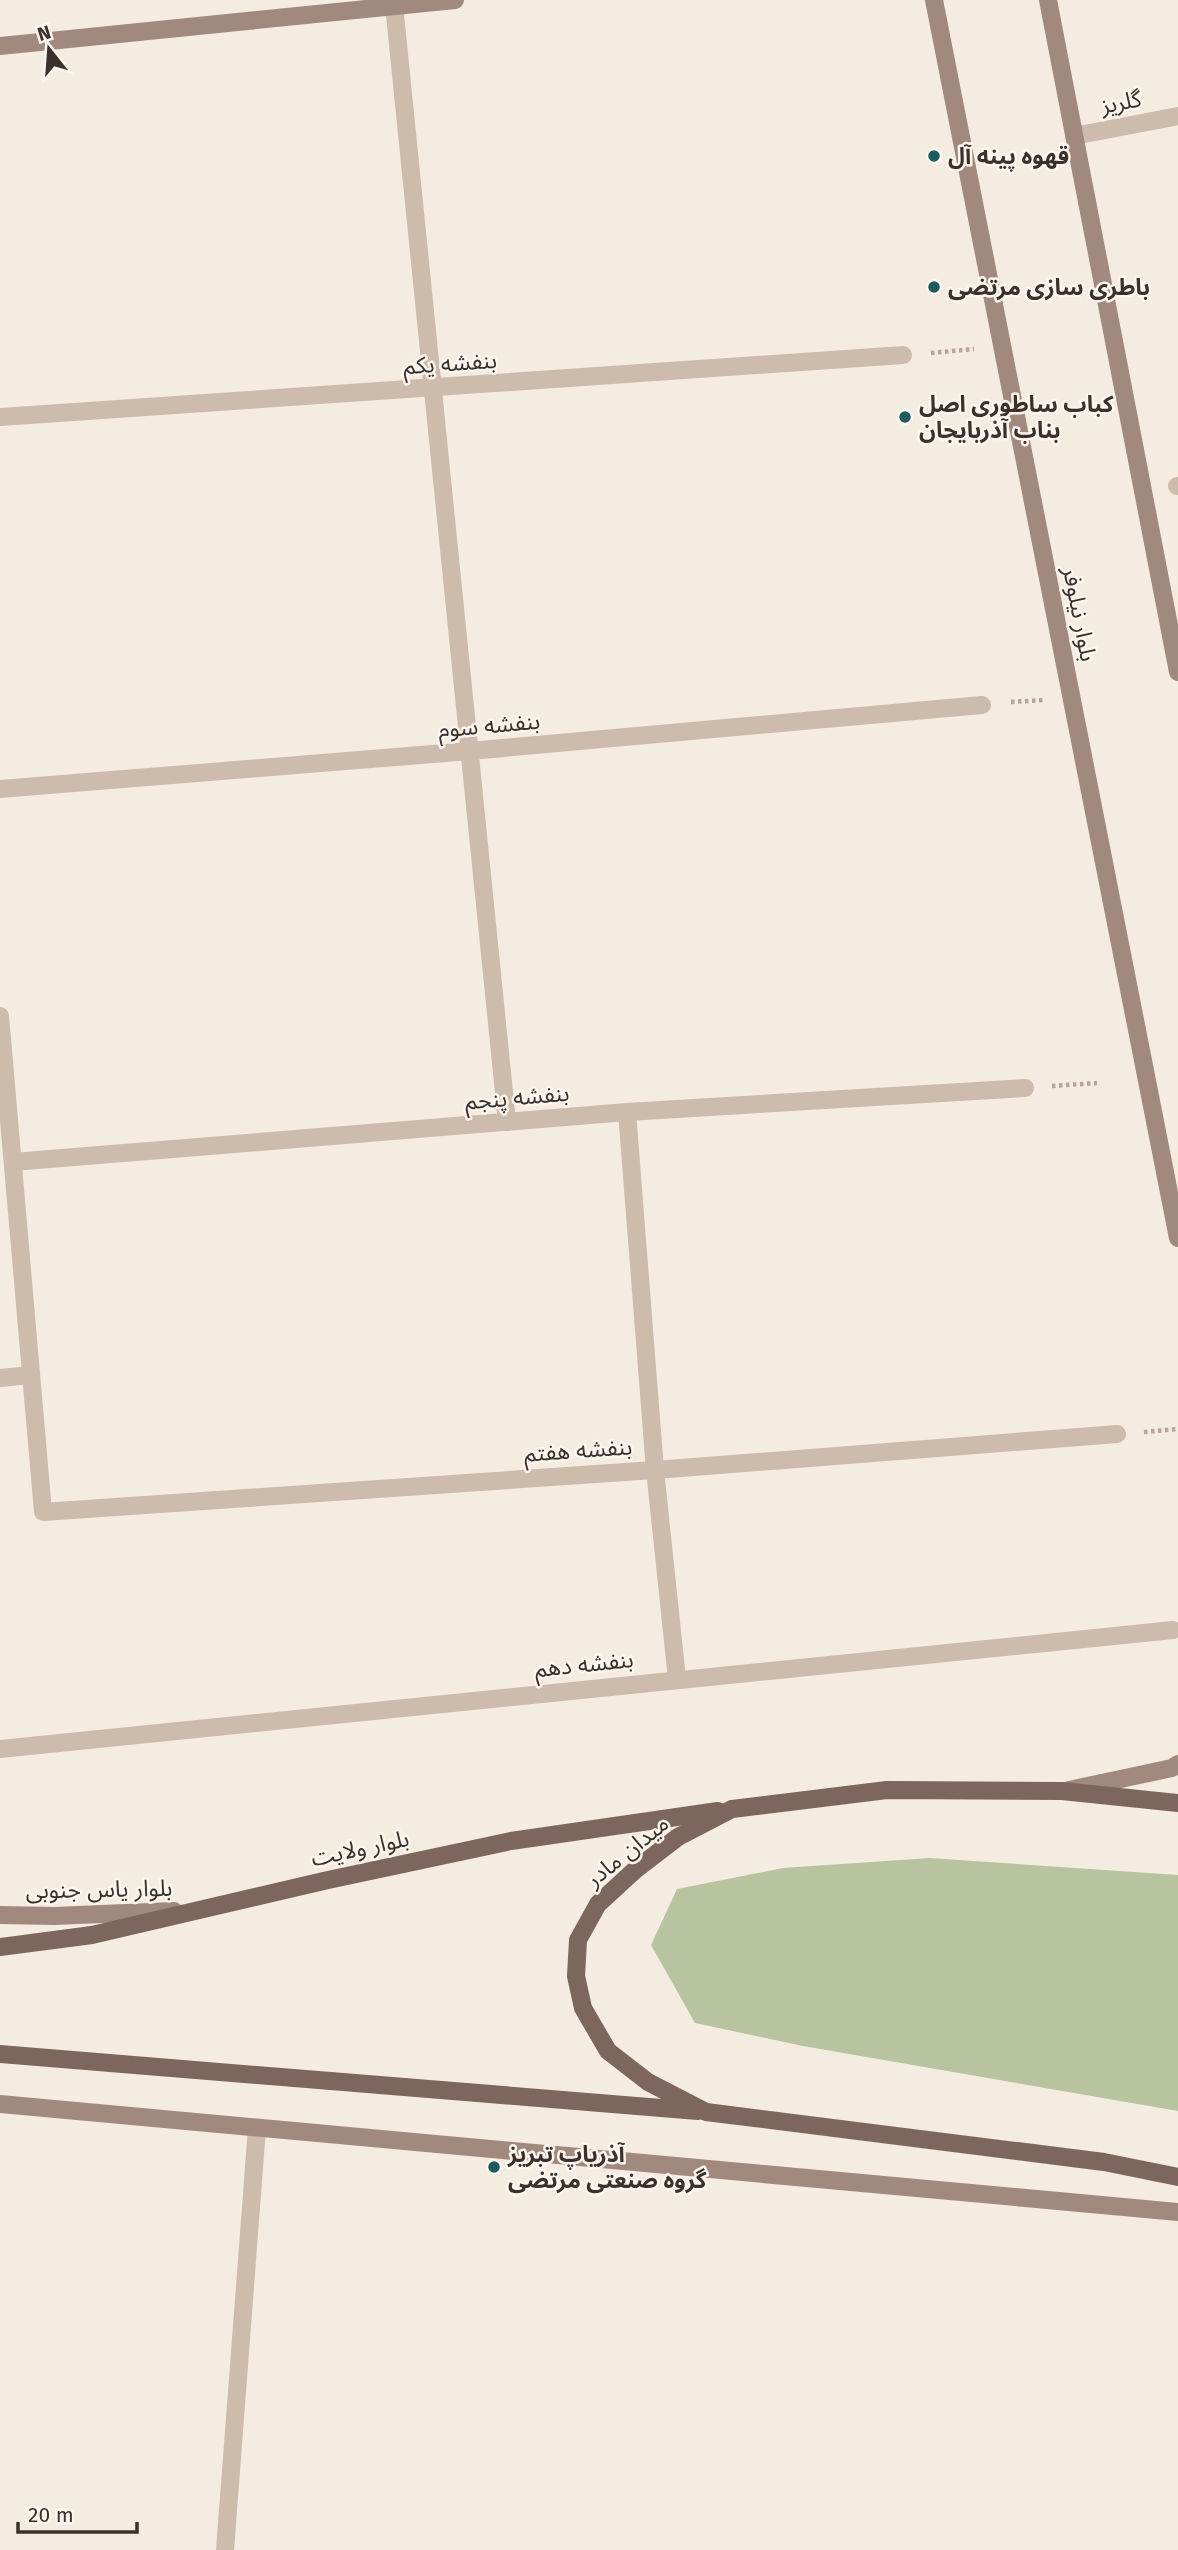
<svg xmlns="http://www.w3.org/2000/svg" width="1178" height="2550" font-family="'Fira Sans','Noto Sans Arabic',sans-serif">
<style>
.green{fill:#b8c4a0}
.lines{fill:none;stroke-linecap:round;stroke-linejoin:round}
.path{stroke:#b9a596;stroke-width:4.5;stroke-dasharray:3.5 3.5;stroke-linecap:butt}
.lane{stroke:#cdbbac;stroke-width:18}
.street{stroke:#cdbbac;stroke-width:18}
.secondary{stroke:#a18a7d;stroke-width:18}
.primary{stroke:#7d675c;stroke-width:18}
.poi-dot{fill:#1f5a5e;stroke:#fbf5ee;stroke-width:2.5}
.labels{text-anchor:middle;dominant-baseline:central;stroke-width:5;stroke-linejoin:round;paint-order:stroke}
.street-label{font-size:23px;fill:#3b302b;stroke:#fbf5ee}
.poi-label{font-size:23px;font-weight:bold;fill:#3b302b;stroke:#fbf5ee;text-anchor:start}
</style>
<rect width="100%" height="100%" fill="#f4ebe1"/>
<path class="green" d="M930,1858L1178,1875V2111L803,2046L695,2023L651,1945L677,1889L783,1868Z"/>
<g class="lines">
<g class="path">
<path d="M931,353L974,349"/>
<path d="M1011,702L1044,700"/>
<path d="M1052,1086L1097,1083"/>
<path d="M1144,1432L1178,1429"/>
</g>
<g class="lane">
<path d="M394,5L507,1122"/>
<path d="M627,1112L655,1470L677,1679"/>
</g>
<g class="street">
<path d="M1074,136L1178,116"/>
<path d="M0,417L903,355"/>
<path d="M1177,486H1178"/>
<path d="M0,789L470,751L982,705"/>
<path d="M0,1016L43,1512L655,1470L1117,1434"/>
<path d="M13,1162L627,1112L1025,1088"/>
<path d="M0,1378L31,1375"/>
<path d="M0,1749L1173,1630"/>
<path d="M225,2550L257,2128"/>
</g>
<g class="secondary">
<path d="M934,0L1178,1238"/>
<path d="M1048,0L1178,672"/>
<path d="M0,46L455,0"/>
<path d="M1069,1790L1172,1768L1178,1764"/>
<path d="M0,1915L54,1916L174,1911"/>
<path d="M0,2104L1178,2212"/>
</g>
<g class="primary">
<path d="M1178,1803L1062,1791L887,1790L732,1809L678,1837L635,1870L598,1904L578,1940L576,1976L583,2008L608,2051L648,2082L706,2112L1104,2162L1178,2177"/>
<path d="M0,1947L92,1935L328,1880L511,1841L718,1811"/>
<path d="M0,2054L698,2111"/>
</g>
</g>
<g class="poi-dot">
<circle cx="934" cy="156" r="7"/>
<circle cx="934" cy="287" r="7"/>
<circle cx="905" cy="417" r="7"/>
<circle cx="494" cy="2167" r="7"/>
</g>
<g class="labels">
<g class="street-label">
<text transform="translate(1121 102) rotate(-11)">گلریز</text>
<text transform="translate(450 363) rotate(-4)">بنفشه یکم</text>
<text transform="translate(1080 614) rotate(79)">بلوار نیلوفر</text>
<text transform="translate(489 725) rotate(-5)">بنفشه سوم</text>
<text transform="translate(517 1097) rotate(-5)">بنفشه پنجم</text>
<text transform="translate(578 1450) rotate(-4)">بنفشه هفتم</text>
<text transform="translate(584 1664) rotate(-6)">بنفشه دهم</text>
<text transform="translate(360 1848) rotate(-12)">بلوار ولایت</text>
<text transform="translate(627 1851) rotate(-39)">میدان مادر</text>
<text transform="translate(99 1889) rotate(-1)">بلوار یاس جنوبی</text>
</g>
<g class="poi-label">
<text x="948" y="156">قهوه پینه آل</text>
<text x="948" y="287">باطری سازی مرتضی</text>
<text x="919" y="404">کباب ساطوری اصل<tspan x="919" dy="26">بناب آذربایجان</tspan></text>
<text x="508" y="2154">آذریاپ تبریز<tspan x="508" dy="26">گروه صنعتی مرتضی</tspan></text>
</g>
</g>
<g transform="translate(49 49) rotate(343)" stroke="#fbf5ee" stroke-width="5" paint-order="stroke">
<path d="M0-5L12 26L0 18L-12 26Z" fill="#3b302b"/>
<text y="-10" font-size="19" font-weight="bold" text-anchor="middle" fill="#3b302b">N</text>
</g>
<path d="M18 2522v10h119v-10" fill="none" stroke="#3b302b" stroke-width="3.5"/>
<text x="28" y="2522" font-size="21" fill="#3b302b" stroke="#fbf5ee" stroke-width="5" paint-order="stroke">20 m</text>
</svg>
